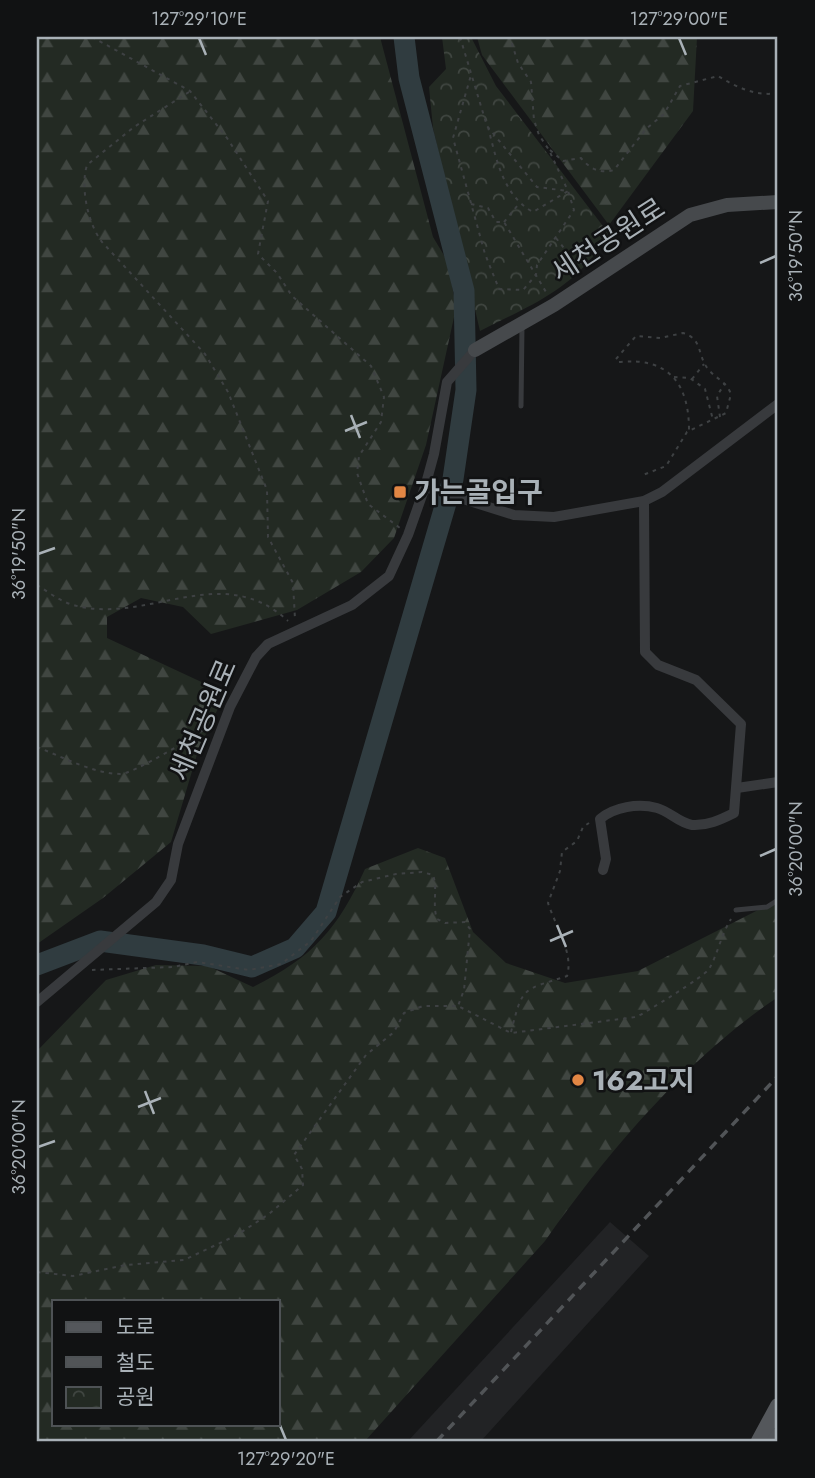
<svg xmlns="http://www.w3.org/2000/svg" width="815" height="1478" font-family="Jost,'Noto Sans KR',sans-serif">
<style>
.built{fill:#222325}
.forest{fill:url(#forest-firs);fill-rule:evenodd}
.park{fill:url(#park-crowns)}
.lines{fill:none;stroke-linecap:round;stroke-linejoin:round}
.river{stroke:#303c40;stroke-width:21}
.path{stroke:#3e4143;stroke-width:2;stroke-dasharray:3.5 5;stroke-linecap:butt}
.lane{stroke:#383a3d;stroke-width:5}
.street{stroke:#383a3d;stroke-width:10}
.secondary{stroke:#46494c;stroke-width:14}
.primary{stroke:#54575b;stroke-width:16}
.rail{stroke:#515457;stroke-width:3.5;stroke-dasharray:9 7;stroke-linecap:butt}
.ticks{fill:none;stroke:#a9b1b7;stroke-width:2.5}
.poi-dot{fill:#e28644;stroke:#111213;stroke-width:2.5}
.labels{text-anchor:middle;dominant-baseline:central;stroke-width:5;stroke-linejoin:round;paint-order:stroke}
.street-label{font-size:28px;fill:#a9b1b7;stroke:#111213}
.poi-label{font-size:28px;font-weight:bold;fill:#a9b1b7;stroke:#111213;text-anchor:start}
.neatline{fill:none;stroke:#a9b1b7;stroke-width:2.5}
.ticks-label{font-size:18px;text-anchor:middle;fill:#a9b1b7}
</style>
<defs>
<pattern id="forest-firs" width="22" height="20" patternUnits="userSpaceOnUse" patternTransform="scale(1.75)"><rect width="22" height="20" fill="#232a23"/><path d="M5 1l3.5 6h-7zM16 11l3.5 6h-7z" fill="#404641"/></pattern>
<pattern id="park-crowns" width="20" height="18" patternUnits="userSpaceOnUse" patternTransform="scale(1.75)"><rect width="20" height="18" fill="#232a23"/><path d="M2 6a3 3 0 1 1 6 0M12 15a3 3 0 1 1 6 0" fill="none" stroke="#404641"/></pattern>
</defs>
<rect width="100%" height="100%" fill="#161718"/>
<path class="built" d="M610,1222L649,1256L481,1441H408Z"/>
<g class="forest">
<path d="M37,37H380L433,237L448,262L456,308L426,445L394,538L361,572L297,610L211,634L183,607L141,598L107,617V638L210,686L221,702L198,751L171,842L103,898L37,944Z"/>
<path d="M477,37H697L693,111L609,225L482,55Z"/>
<path d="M418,848L445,858L473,932L506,963L565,983L638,971L778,900V997C688,1057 607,1153 545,1241L365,1441H37V1051L106,980L156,965L208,966L253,987C312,958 338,929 365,869ZM54,1301H278V1424H54Z"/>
</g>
<path class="park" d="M442,37H471L496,86L609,234C575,289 535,303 480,331L433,128L429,87L446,69Z"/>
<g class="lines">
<path class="river" d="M37,965L100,941L203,955L252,967L295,948L326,912L453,479L466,390L464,291L409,78L404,37"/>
<g class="path">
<path d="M92,37L190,91L227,138L268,201L258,254L277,273L292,296L371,366L384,397L381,422L359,456L357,473L368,504L400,528"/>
<path d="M460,37L487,126L537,187L568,191L574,210L537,265L536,275L523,290L499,289L485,254L453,138L471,75"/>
<path d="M189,92L134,127L87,165C80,187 88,224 102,242L205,354L228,392L267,490L268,537L293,583L295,619"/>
<path d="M488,127C496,158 503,196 533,212L568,191L549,150L539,135L534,120L531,82L518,63L510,37"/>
<path d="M550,150L563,161L581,158C590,169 600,174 614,170L646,129L664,114L680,86L718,76C736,87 757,97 778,93"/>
<path d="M471,204L488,208L496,222H504L546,292"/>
<path d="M504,222L518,205"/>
<path d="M556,238L574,261L591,266"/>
<path d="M616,359L636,336L660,338L683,333C703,339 697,355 708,369C716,379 726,381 731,394L726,413L687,432L666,466L643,475"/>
<path d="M619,362C668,357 689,383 689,430"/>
<path d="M674,377L690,378L705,389L713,420"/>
<path d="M692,379L704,364"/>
<path d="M720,417L717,396L725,383"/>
<path d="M37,585C47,591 58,600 70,604C145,628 220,558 288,621"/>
<path d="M37,747C63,757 91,773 120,774C131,775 200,734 210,725"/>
<path d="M92,970L173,967L197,962L249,970L281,964L311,941L340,897L362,882L396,874L422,872L433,875C438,889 432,904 437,919L445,923L465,922L470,929L464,990L458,1006"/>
<path d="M511,1032C523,985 522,991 567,976C574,953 555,925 548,903L560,871L562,852L577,841L583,827L589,823"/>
<path d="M37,1272L73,1276L126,1265L184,1260L237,1235L269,1214L303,1185L302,1169L294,1155L366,1055L394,1032L404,1013L423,1006H458L511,1033L636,1017C645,1013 705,976 709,969C717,956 721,935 731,919"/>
</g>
<g class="lane">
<path d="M521,406L522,326"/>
<path d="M736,910L767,907L778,900"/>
</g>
<g class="street">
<path d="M425,487L514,515L554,517L644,501L662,492L778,404"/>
<path d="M737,788L778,782"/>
<path d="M603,870L606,859L600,819C614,807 638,803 657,808C669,811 679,823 692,825C707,826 720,820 734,813L741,724L696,680L658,665L645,652L644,501"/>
<path d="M37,1002L156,902L171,880L178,844L230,707L256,657L268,644L352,605L389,576L408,535L425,487L434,454L447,382L475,350"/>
</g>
<path class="secondary" d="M475,350L554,305L690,215L727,205L778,202"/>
<g class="primary">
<path d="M759,1441L778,1406"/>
<path d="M775,1441L778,1436"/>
</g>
<path class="rail" d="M437,1441L778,1076"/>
</g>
<path class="ticks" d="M199,38L206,55M679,38L686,55M760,263L776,256M351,415L360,438M345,431L367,422M38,554L55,548M760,856L776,849M557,925L566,947M550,941L573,931M145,1091L154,1114M138,1107L161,1098M38,1147L55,1141M279,1423L286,1440"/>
<g class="poi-dot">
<rect x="393" y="485" width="14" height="14" rx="3.5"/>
<circle cx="578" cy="1080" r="7"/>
</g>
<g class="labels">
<g class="street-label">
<text transform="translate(608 240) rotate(-33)">세천공원로</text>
<text transform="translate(203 720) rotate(-67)">세천공원로</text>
</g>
<g class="poi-label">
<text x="414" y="492">가는골입구</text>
<text x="592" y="1080">162고지</text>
</g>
</g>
<rect width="815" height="1478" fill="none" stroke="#111213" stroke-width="77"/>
<rect x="52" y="1300" width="228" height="126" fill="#111213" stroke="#4e5255" stroke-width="2"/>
<rect x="66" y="1322" width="35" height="10" fill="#54575b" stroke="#4e5255" stroke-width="2"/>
<text x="116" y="1334" font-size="21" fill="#a9b1b7">도로</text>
<rect x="66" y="1357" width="35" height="10" fill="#515457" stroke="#4e5255" stroke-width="2"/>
<text x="116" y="1370" font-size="21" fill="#a9b1b7">철도</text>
<rect x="66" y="1387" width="35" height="21" fill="url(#park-crowns)" stroke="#4e5255" stroke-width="2"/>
<text x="116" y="1404" font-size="21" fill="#a9b1b7">공원</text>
<rect x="38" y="38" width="738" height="1402" class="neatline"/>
<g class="ticks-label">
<text x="199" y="25">127°29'10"E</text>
<text x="679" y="25">127°29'00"E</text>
<text transform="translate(796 256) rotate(-90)" y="6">36°19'50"N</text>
<text transform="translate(19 554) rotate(-90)" y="6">36°19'50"N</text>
<text transform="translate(796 849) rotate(-90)" y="6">36°20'00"N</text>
<text transform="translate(19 1147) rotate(-90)" y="6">36°20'00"N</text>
<text x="286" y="1465">127°29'20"E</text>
</g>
</svg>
